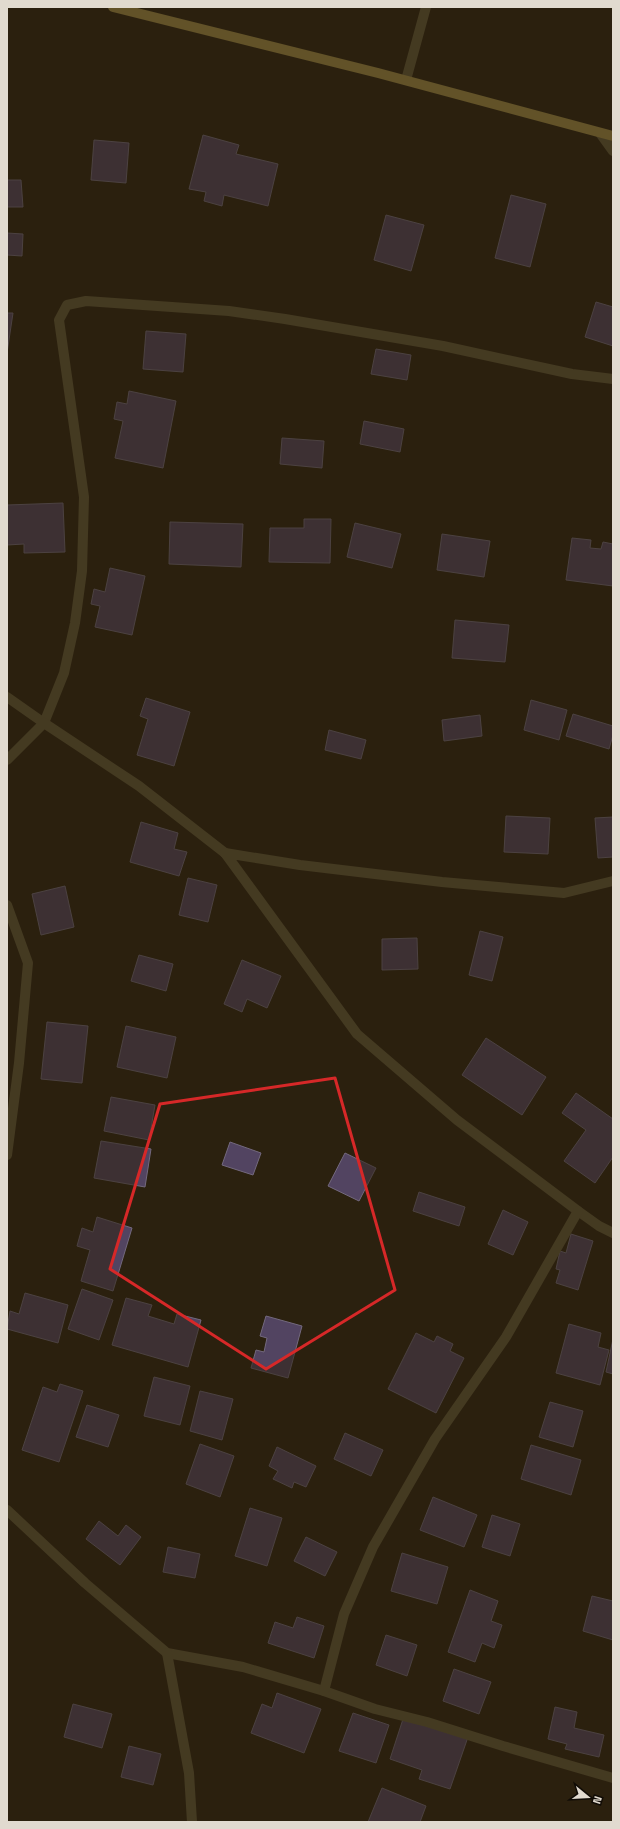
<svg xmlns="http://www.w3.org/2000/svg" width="620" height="1829" font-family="'Titillium Web',sans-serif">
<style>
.building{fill:#524461;stroke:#73697e}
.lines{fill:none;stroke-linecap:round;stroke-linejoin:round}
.minor{stroke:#635939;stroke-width:10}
.major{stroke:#a48e48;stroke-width:10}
.marked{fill:none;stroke:#d62828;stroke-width:3;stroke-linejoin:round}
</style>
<rect width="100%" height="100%" fill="#2b210f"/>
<g class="building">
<path d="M203,135L239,145L236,154L278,164L268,206L224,195L222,206L204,201L206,192L189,189Z"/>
<path d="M94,140L129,143L126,183L91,180Z"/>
<path d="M7,180H21L23,207H7Z"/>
<path d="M511,195L546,204L530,267L495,258Z"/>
<path d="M386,215L424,225L411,271L374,260Z"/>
<path d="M7,233L23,234L22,256L7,255Z"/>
<path d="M596,302L613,307V346L585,337Z"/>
<path d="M7,313H13L7,353Z"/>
<path d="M146,331L186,334L183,372L143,369Z"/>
<path d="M376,349L411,355L407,380L371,374Z"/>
<path d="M129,391L176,401L163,468L115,458L123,421L114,419L117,402L127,404Z"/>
<path d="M364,421L404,429L400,452L360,444Z"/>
<path d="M282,438L324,441L322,468L280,464Z"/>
<path d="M63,503L65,552L24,553V544L7,545V505Z"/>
<path d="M304,519H331L330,563L269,562L270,528H304Z"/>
<path d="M170,522L243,524L241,567L169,564Z"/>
<path d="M355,523L401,534L392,568L347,557Z"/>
<path d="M442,534L490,541L484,577L437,570Z"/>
<path d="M572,538L591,540L590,548L601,549L603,542L613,544V586L566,580Z"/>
<path d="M110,568L145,576L132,635L95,627L100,606L91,604L94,589L105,592Z"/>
<path d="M455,620L509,625L505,662L452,658Z"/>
<path d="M146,698L190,712L174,766L137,755L148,719L140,716Z"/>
<path d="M531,700L567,710L559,740L524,730Z"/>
<path d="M573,714L613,726V735L609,749L566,736Z"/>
<path d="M480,715L482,736L444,741L442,720Z"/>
<path d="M329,730L366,740L361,759L325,750Z"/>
<path d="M506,816L550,818L548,854L504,852Z"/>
<path d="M613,817V857L598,858L595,818Z"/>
<path d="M141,822L178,833L174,849L187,852L179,876L130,862Z"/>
<path d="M188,878L217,885L208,922L179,915Z"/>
<path d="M65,886L74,927L41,935L32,894Z"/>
<path d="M480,931L503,937L492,981L469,975Z"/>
<path d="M417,938L418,969L382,970V939Z"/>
<path d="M139,955L173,964L166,991L131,981Z"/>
<path d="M242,960L281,976L267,1008L247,999L242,1012L224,1004Z"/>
<path d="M47,1022L88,1026L82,1083L41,1079Z"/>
<path d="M126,1026L176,1037L167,1078L117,1067Z"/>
<path d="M486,1038L546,1077L522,1115L462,1075Z"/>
<path d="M576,1093L613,1119V1157L595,1183L564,1161L586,1130L562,1113Z"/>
<path d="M111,1097L155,1105L149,1140L104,1131Z"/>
<path d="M101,1141L151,1149L145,1187L94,1178Z"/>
<path d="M230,1142L261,1153L253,1175L222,1165Z"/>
<path d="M345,1153L376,1168L359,1201L328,1186Z"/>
<path d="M419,1192L465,1207L459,1226L413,1211Z"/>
<path d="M503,1210L528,1222L513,1255L488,1244Z"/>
<path d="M97,1217L132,1228L113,1291L81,1281L90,1250L77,1246L82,1228L93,1232Z"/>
<path d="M571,1234L593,1241L578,1290L556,1283L560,1270L556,1269L560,1251L566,1253Z"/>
<path d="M82,1289L113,1300L99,1340L68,1329Z"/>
<path d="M25,1293L68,1305L58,1343L7,1329L10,1311L19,1314Z"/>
<path d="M126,1298L152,1305L148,1316L174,1324L177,1314L201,1320L188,1367L112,1345Z"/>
<path d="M266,1316L302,1326L288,1378L251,1368L256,1350L264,1352L267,1338L260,1336Z"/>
<path d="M569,1324L601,1333L598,1347L609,1350L600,1385L556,1373Z"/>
<path d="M416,1333L434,1342L437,1336L453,1344L450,1351L464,1358L436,1413L388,1389Z"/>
<path d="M613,1339V1374L606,1372Z"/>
<path d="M154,1377L190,1386L180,1425L144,1416Z"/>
<path d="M60,1384L83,1391L59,1462L22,1450L43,1387L57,1392Z"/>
<path d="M200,1391L233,1399L222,1440L190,1431Z"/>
<path d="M550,1402L583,1411L573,1447L539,1437Z"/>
<path d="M87,1405L119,1415L108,1447L76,1437Z"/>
<path d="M345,1433L383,1450L371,1476L334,1459Z"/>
<path d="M200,1444L234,1456L220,1497L186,1484Z"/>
<path d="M531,1445L581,1460L571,1495L521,1479Z"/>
<path d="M277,1447L316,1466L306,1487L294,1482L292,1488L273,1479L278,1471L269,1466Z"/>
<path d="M433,1497L477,1515L464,1547L420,1530Z"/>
<path d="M250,1508L282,1518L267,1566L235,1556Z"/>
<path d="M492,1515L520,1524L510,1556L482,1547Z"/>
<path d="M99,1521L118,1536L126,1525L141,1537L120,1565L86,1539Z"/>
<path d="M306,1537L337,1552L325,1576L294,1561Z"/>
<path d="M168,1547L200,1554L195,1578L163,1572Z"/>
<path d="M402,1553L448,1567L437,1604L391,1591Z"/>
<path d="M470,1590L498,1601L491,1621L502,1625L494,1648L482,1643L475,1662L448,1652Z"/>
<path d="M592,1596L613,1601V1640L583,1631Z"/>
<path d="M297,1617L324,1626L314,1658L268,1643L275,1622L293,1628Z"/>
<path d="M386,1635L417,1645L407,1676L376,1665Z"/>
<path d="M454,1669L491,1682L479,1714L443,1701Z"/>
<path d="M277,1693L321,1709L304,1753L251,1733L262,1704L272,1708Z"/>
<path d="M73,1704L112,1714L102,1748L64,1737Z"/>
<path d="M555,1707L577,1712L574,1728L604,1735L599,1757L565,1749L567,1744L548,1739Z"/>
<path d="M353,1713L389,1725L376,1763L339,1751Z"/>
<path d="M404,1716L468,1737L450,1789L419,1779L422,1770L390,1759Z"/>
<path d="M129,1746L161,1754L153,1785L121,1777Z"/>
<path d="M382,1788L426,1806L420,1822H368Z"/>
</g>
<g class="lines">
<g class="minor">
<path d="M406,80L426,7"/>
<path d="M600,133L613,151"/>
<path d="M7,697L44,723L64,673L75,623L82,571L84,497L59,320L67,305L86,301L229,311L285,319L443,346L572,374L613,379"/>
<path d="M7,760L44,723L139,786L225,853"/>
<path d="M613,881L564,893L442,882L300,865L225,853L357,1034L457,1120L578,1211L599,1226L613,1233"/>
<path d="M7,905L28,963L19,1063L7,1155"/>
<path d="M7,1510L85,1583L167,1653L243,1667L324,1691L375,1709L427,1722L503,1746L613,1778"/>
<path d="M167,1653L189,1773L192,1822"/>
<path d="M324,1691L344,1614L373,1547L435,1439L506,1337L578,1211"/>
</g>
<path class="major" d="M113,7L378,73L613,136"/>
</g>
<path d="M0 0H620V1829H0ZM335,1078L395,1290L266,1369L110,1269L160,1104Z" fill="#2b210f" fill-opacity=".55" fill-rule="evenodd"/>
<path class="marked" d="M335,1078L395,1290L266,1369L110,1269L160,1104Z"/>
<rect width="620" height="1829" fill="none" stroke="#e1dacf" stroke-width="16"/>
<g transform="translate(588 1797) rotate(108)" stroke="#100b05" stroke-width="3" paint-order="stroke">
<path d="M0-3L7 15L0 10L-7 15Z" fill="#e1dacf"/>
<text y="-6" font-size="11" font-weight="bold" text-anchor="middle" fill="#e1dacf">N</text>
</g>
</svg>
